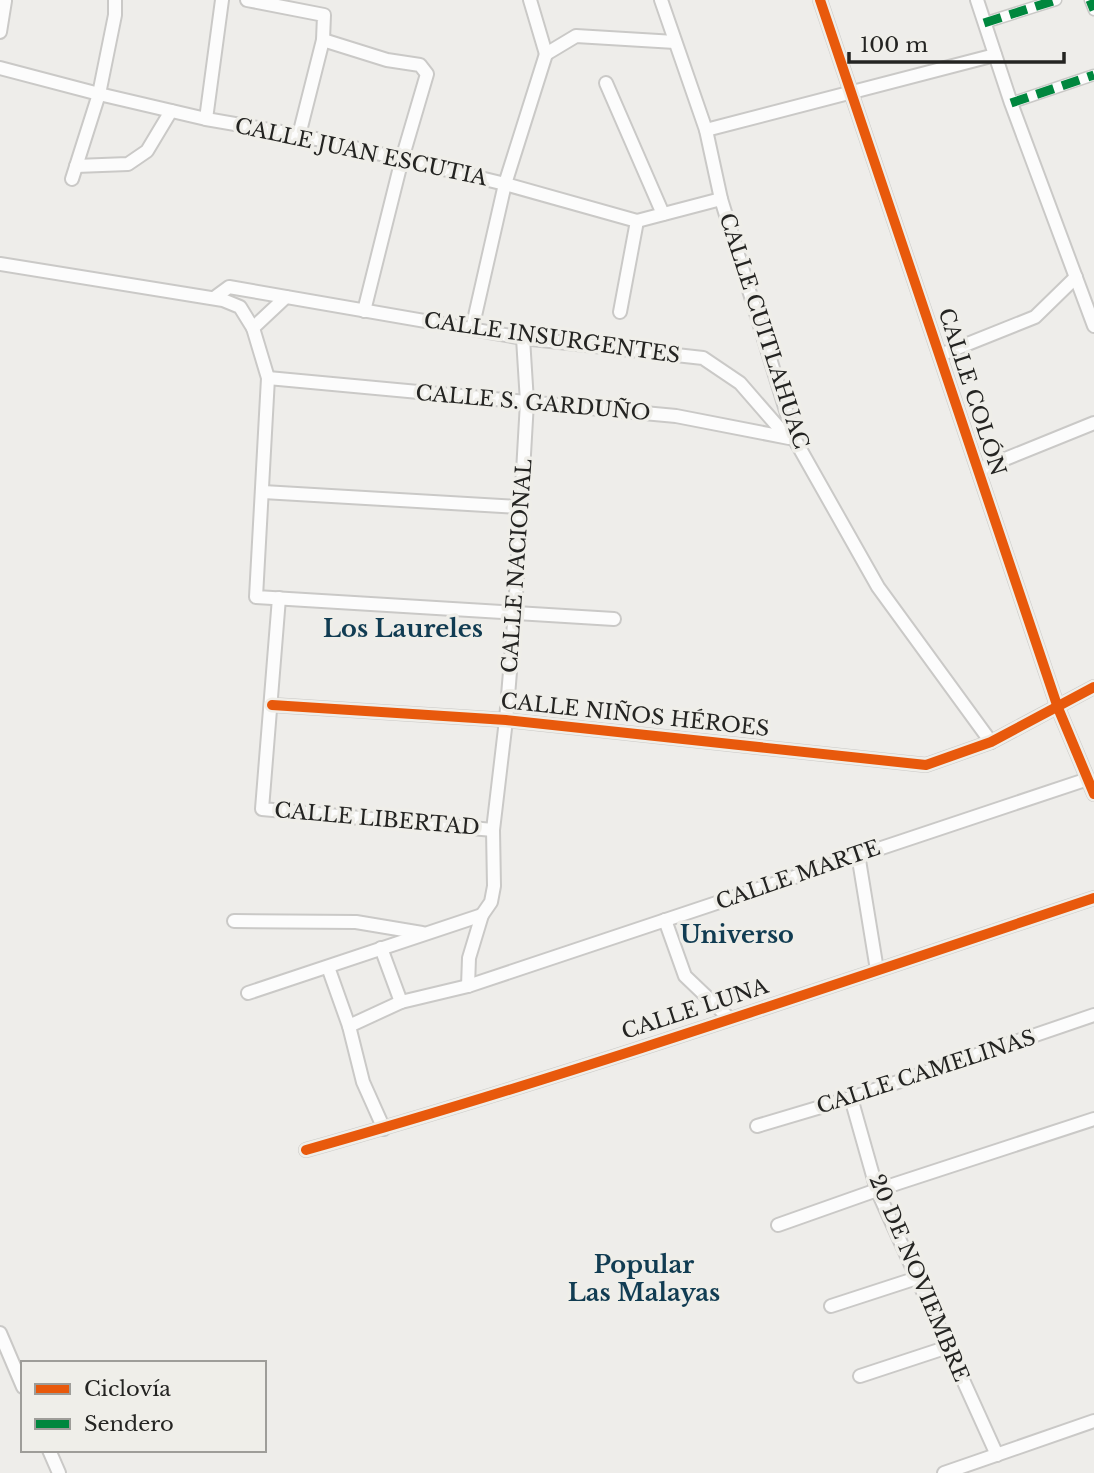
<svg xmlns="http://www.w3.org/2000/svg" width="1094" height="1473" font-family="'Libre Baskerville',serif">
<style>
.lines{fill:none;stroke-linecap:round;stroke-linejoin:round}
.pedestrian-casing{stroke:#cac9c7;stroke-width:13}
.minor-casing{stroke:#cac9c7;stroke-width:16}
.pedestrian{stroke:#fcfcfc;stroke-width:10}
.minor{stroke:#fcfcfc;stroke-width:12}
.quiet{stroke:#00873e;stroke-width:9;stroke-dasharray:18 9;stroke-linecap:butt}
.cycleway-casing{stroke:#efeee9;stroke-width:15}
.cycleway{stroke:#e8590c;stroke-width:10}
.labels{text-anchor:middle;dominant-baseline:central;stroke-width:7;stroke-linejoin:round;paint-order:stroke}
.street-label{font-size:21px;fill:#242422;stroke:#efeee9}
.quarter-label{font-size:24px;font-weight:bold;fill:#113c52;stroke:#efeee9}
</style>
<rect width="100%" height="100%" fill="#eeedea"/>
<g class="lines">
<g class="pedestrian-casing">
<g id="pedestrian">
<path d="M1090,0L1094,10"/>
<path d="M984,23L1056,0"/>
<path d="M1011,103L1094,75"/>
</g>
</g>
<g class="minor-casing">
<g id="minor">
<path d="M247,0L324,15L323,40L299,135"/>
<path d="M530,0L546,54"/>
<path d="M661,0L706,130L721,199L795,440L878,587L991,742"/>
<path d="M820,0L1058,708L1094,794"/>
<path d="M977,0L1011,103L1094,326"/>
<path d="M0,32L5,1"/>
<path d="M323,40L387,60L420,65L427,74L402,159L364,311"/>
<path d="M546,54L576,36L675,42"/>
<path d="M0,68L99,94L206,119L299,135L402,159L505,184L637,221L721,199"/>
<path d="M606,83L663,214"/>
<path d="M206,119L222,0"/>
<path d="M706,130L995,55"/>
<path d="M76,166L128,164L147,151L171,111"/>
<path d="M72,179L99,94L115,15V0"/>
<path d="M0,264L223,300L240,307L253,328"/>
<path d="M286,297L253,328L268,378L256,597L614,619"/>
<path d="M214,298L229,287L523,338L703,358L740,383L787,437"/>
<path d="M620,312L637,221"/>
<path d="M472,329L505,184L546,54"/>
<path d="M940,355L1035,317L1076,277"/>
<path d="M268,378L676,416L789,438"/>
<path d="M978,470L1094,423"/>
<path d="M263,492L520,507"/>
<path d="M279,598L262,809L493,830"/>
<path d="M272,705L506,720L926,765L991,742L1094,687"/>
<path d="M858,854L877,970"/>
<path d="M665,920L685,976L730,1019"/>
<path d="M234,921L356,922L422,933"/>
<path d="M381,948L401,1002"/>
<path d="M328,967L349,1026L363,1082L384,1129"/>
<path d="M468,986L469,958L482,915L491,902L494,886L493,830L506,720L515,611L527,402L523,338"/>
<path d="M248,993L482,915"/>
<path d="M349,1026L401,1002L468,986L1088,779"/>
<path d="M851,1098L877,1190L997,1455"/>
<path d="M757,1126L851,1098L1094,1015"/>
<path d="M306,1150C572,1075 833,985 1094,898"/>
<path d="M778,1225L877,1190L1094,1119"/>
<path d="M831,1306L917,1278"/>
<path d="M0,1333L23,1387"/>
<path d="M860,1376L948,1347"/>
<path d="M49,1450L59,1473"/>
<path d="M944,1473L1094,1421"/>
</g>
</g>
<use href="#pedestrian" class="pedestrian"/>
<use href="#minor" class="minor"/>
<g class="quiet">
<path d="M1090,0L1094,10"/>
<path d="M984,23L1056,0"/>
<path d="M1011,103L1094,75"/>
</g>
<g class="cycleway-casing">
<g id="cycleway">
<path d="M820,0L1058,708L1094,794"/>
<path d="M272,705L506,720L926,765L991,742L1094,687"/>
<path d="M306,1150C572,1075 833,985 1094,898"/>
</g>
</g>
<use href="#cycleway" class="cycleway"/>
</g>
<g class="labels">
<g class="street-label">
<text transform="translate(361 152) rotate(12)">CALLE JUAN ESCUTIA</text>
<text transform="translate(764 331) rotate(72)">CALLE CUITLAHUAC</text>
<text transform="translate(552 338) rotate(8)">CALLE INSURGENTES</text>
<text transform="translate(972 392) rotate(72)">CALLE COLÓN</text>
<text transform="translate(533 403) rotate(5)">CALLE S. GARDUÑO</text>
<text transform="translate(517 566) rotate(-86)">CALLE NACIONAL</text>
<text transform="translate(635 715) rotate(6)">CALLE NIÑOS HÉROES</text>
<text transform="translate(377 819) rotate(5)">CALLE LIBERTAD</text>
<text transform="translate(798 875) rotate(-19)">CALLE MARTE</text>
<text transform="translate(695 1009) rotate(-18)">CALLE LUNA</text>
<text transform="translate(926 1072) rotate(-18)">CALLE CAMELINAS</text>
<text transform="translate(919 1278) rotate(67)">20 DE NOVIEMBRE</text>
</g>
<g class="quarter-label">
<text x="403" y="628">Los Laureles</text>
<text x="737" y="934">Universo</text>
<text x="644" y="1264">Popular<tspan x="644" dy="28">Las Malayas</tspan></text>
</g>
</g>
<rect x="21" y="1361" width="245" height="91" fill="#efeee9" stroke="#9e9d99" stroke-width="2"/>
<rect x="35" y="1384" width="35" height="10" fill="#e8590c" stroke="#9e9d99" stroke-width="2"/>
<text x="84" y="1396" font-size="21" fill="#242422">Ciclovía</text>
<rect x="35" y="1419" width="35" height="10" fill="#00873e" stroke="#9e9d99" stroke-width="2"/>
<text x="84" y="1431" font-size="21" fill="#242422">Sendero</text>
<path d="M849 52v10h215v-10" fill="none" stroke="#242422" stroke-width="3.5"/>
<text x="860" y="52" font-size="21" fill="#242422" stroke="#efeee9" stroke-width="5" paint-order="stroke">100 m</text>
</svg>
